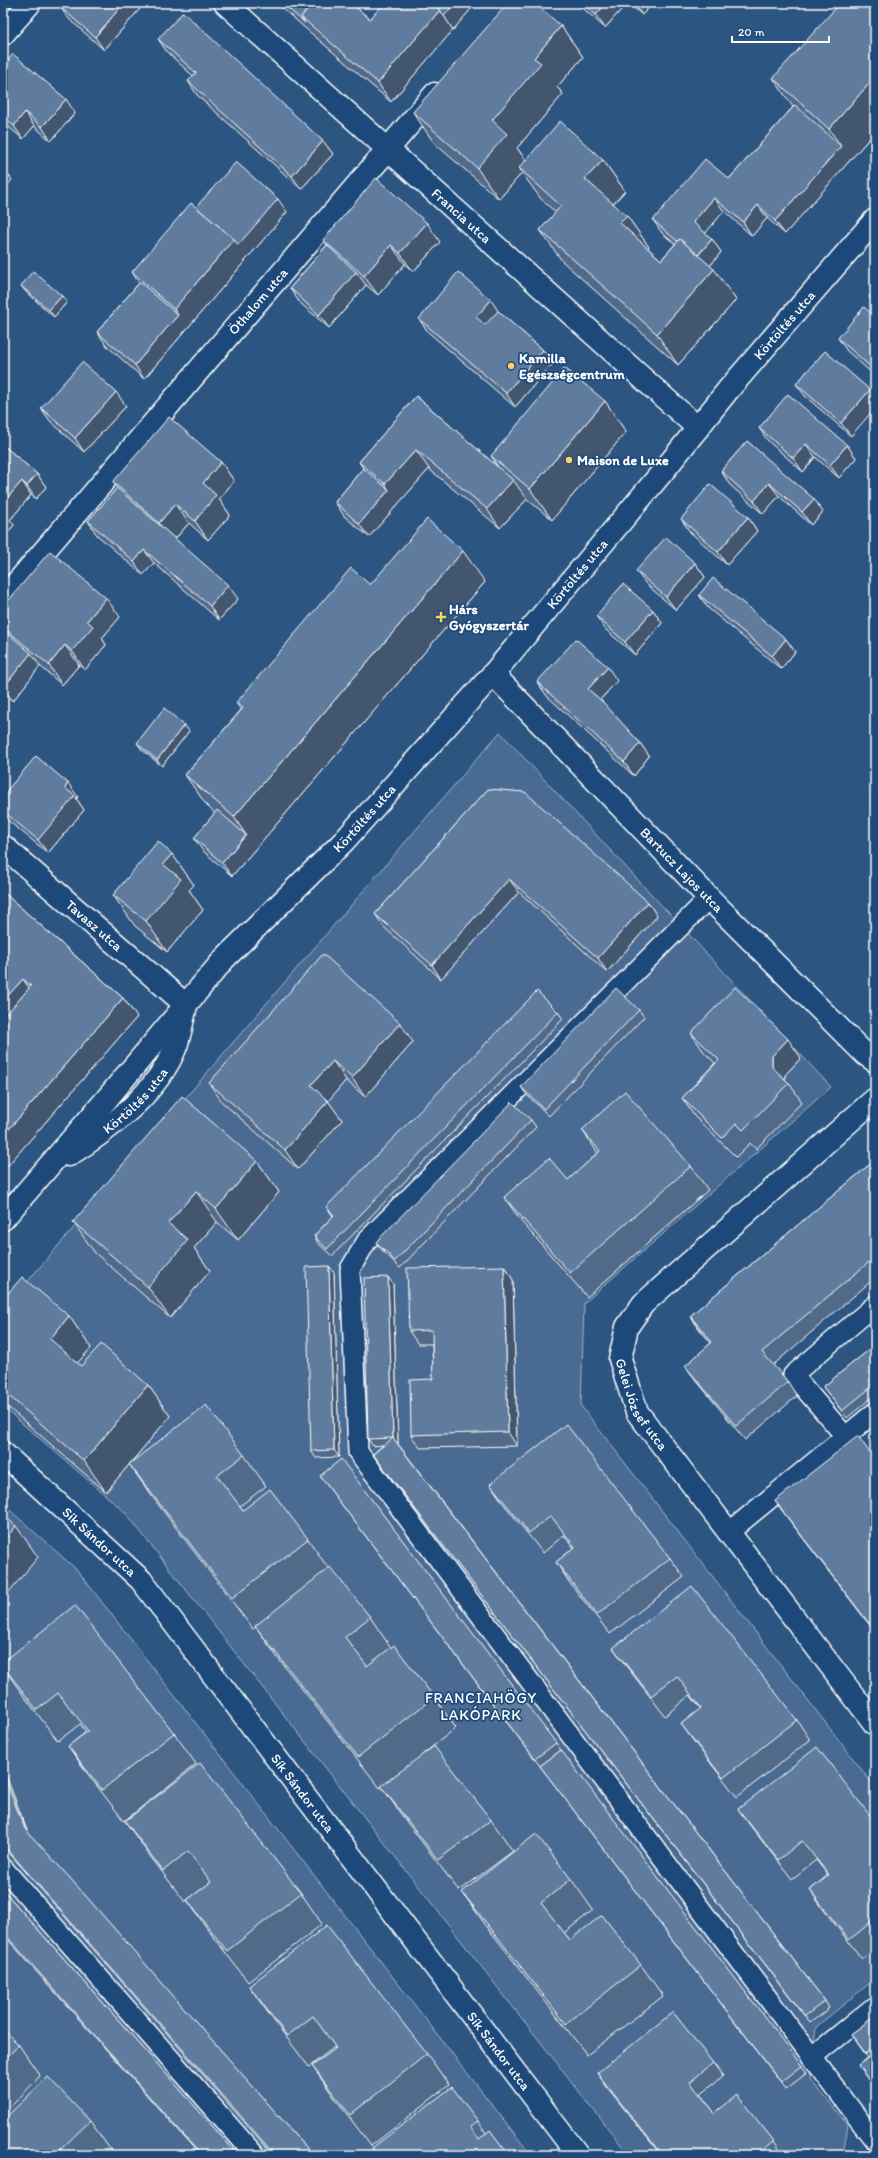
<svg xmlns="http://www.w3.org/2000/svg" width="878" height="2158" font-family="Itim,sans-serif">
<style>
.green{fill:#486b92;stroke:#a4b5c8}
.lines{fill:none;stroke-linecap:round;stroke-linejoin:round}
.lane-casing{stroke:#fff;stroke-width:22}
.street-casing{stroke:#fff;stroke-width:25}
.lane{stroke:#1f4a7a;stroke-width:19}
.street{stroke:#1f4a7a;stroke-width:22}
.wall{fill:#516b89;stroke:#fff}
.shaded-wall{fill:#42576f;stroke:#fff}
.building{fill:#5e7c9f;stroke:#fff}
.poi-dot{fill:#ffd166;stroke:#1f4a7a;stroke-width:1.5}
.labels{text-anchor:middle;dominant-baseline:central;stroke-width:3.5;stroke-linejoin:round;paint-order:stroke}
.street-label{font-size:14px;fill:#fff;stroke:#1f4a7a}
.poi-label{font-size:14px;font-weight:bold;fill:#fff;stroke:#1f4a7a;text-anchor:start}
.neighbourhood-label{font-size:15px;letter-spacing:1px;fill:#fff;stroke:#1f4a7a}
</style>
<rect width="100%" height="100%" fill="#2c5582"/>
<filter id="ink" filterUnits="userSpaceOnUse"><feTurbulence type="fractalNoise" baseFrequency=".025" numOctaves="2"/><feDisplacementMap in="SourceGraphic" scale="8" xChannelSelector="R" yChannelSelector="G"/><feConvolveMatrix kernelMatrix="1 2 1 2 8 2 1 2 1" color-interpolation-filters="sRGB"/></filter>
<g filter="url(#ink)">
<g class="green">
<path d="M500,732L831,1087L584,1303L581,1406L875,1787V1979L816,2027L810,2079L848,2125L843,2155H629L125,1512L3,1407V1310Z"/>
<path d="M3,1504L77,1570L531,2155H3Z"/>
</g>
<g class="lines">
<g class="lane-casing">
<g id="lane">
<path d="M709,898L368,1239L350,1269L358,1452L875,2141"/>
<path d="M845,1436L793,1375L875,1305"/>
<path d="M728,1533L875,1412"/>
<path d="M3,1868L255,2155"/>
<path d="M812,2057L875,2006"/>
</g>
</g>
<g class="street-casing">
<g id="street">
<path id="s1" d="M225,3L698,428"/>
<path d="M3,34L30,3"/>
<path id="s2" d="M3,599L435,94"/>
<path id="s3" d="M493,674L709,898L865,1054L875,1061"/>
<path id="s4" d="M3,846L186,1005"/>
<path id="s5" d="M875,1099L643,1304L627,1327L620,1359L637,1412L875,1724"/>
<path id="s6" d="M69,1155C109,1130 159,1091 176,1046C180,1035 182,1022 185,1010"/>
<path id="s7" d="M3,1219L105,1101L225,958L344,841L493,674L665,469L728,390L875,220"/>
<path id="s8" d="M3,1453L141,1580L578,2155"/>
</g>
</g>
<use href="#lane" class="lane"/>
<use href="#street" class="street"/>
</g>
<g class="wall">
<path d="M62,3H145L104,50L69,19L59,6Z"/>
<path d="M276,3H351L370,19L476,3L391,102Z"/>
<path d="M577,3H627L605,28Z"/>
<path d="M629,3H653L642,15Z"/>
<path d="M875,3V132L785,234L767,218L752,236L724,211L705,233L712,239L721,252L710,266L736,300L678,365L562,261L540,230L556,213L541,199L522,173L499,199L434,143L413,112L561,26L583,57L557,87L563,94L517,148L526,160H603L625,191L613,204L627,216L649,247L648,248L661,260L675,244L662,233L653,220L729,179L793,107L773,78Z"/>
<path d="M158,39L323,141L333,154L301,189L197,95L188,81L193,76L167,52Z"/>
<path d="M3,67L75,113L51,141L34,126L23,139L3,122Z"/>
<path d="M196,207L287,212L144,379L107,346L97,332L139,283L132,272Z"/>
<path d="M323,240L440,242L413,272L405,264L378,295L366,285L329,328L299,302L290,288L327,245Z"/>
<path d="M21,286L62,296L67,302L54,317L26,292Z"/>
<path d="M875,289V306L869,297Z"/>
<path d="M499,312L543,350L553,363L515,407L428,332L419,319Z"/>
<path d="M875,317V376L847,351L838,338Z"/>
<path d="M825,351L851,436L806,397L796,384Z"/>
<path d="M416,396L498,467L491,456L605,401L626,432L552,520L527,499L500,528L429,469L369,537L344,516L335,502L363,468L359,462Z"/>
<path d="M126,406L84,452L50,421L41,408Z"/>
<path d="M759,428L847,445L856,458L839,478L815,457L803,472L768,441Z"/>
<path d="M747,441L823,512L811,525L779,496L763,514L730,485L721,471Z"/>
<path d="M3,445L37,474L46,487L36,499L31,495L10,520L14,525L4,537H3Z"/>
<path d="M221,462L234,481L219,499L230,515L208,540L189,523L175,539L238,599L219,620L154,563L143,575L97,535L88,521L117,488L113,482Z"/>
<path d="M748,517L757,531L727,565L690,532L681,519Z"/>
<path d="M695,563L705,577L676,610L646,584L636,571Z"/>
<path d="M485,582L232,876L203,851L194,838L215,813L207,806L185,775L241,710L236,703L370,585Z"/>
<path d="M699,595L786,639L795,652L781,669L708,608Z"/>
<path d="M3,607L120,617L102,638L106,645L85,670L79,665L62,685L40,666L13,701L3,693Z"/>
<path d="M653,610L662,623L635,655L606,630L596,616Z"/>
<path d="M617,681L600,700L640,743L649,756L634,776L547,696L537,682Z"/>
<path d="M184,725L189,731L162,766L142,750L137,743Z"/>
<path d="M488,789L648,902L657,916L607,972L519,892L441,979L384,927L375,914Z"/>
<path d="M3,795L78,797L76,798L84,810L48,853L5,818L3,815Z"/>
<path d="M172,854L194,885L189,890L203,910L167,952L135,926L113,895Z"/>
<path d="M3,892L123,998L137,1017L3,1171V1018L5,1015L3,1014Z"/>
<path d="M639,1010L644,1017L549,1116L526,1094L521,1087Z"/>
<path d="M558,1012L563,1019L332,1256L318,1243L314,1236L333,1216L326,1207Z"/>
<path d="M691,1033L801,1058L785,1075V1080L789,1083L802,1102L756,1149L750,1143L736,1157L695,1117L682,1098L715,1063L704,1052Z"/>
<path d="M413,1042L365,1097L346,1080L328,1101L342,1120L298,1169L222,1102L209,1083Z"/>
<path d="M531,1120L536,1127L400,1268L381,1249L376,1242Z"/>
<path d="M582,1130L691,1166L708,1190L587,1297L521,1221L504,1197L568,1180L598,1153Z"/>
<path d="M875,1160V1278L773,1365L788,1382L797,1396L745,1440L695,1379L685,1366L711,1343L700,1330L690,1316Z"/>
<path d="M257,1161L279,1192L238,1240L217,1222L194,1248L210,1271L170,1318L95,1253L73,1222Z"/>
<path d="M329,1266L334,1273L339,1457L316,1458L311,1451Z"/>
<path d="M504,1266L513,1280L517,1446L420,1448L411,1435L433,1379L432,1344H418L409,1331Z"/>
<path d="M393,1284L398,1444L825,2001L829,2008L810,2023L373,1454L383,1445L373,1446L368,1439Z"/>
<path d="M3,1299L69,1316L91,1348L77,1363L81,1366L148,1385L170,1416L106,1492L3,1403Z"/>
<path d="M875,1345V1395L847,1418L823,1387Z"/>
<path d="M244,1455L266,1486L240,1506L243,1510L308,1539L328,1568L370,1617L391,1648L434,1697L456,1728L423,1754L491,1820L513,1851L459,1891L403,1817L382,1787L380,1788L277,1657L256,1627L253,1629L151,1495L129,1464Z"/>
<path d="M875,1460V1632L789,1520L775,1501Z"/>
<path d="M320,1476L556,1743L561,1750L540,1766Z"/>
<path d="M490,1484L670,1558L684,1577L610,1634L569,1582L556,1562L574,1548L564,1535L543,1553L503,1503Z"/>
<path d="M613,1648L797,1720L810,1740L737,1797L695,1743L681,1724L701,1709L690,1695L665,1716L627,1667Z"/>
<path d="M3,1667L174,1733L196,1764L124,1821L90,1777L68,1746L86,1732L80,1724L58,1741L23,1695Z"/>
<path d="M540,1766L802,2066L807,2073L786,2089Z"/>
<path d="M3,1768L28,1833L313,2155H273L11,1855L6,1848L3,1841Z"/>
<path d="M738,1809L875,1822V1949L862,1959L823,1909L810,1890L828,1875L816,1860L792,1879L752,1828Z"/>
<path d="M125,1821L301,1893L322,1924L248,1982L209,1931L187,1900L210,1883L185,1902L147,1852Z"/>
<path d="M571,1879L593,1910L564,1933L570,1940L641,1965L663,1996L587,2055L484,1923L462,1892Z"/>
<path d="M3,1890L238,2155H200L3,1934Z"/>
<path d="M249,1986L427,2054L449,2085L371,2146L334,2097L312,2066L335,2049L334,2047L309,2067L271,2017Z"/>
<path d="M875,2016V2090L858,2065L868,2058L851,2034Z"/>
<path d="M3,2029L19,2045L40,2076L3,2115Z"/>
<path d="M713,2063L723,2076L700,2094L715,2113L774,2141L783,2155H661L606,2086L597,2073Z"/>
<path d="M90,2121L112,2152L109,2155H3Z"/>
<path d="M478,2121L486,2133L509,2155H377L372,2148Z"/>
</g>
<g class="shaded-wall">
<path d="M124,3H145L104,50L95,37Z"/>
<path d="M455,3H476L453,30L444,16Z"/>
<path d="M606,3H627L605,28L596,15Z"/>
<path d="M634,3H653L642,15Z"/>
<path d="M440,10L453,30L391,102L378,83Z"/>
<path d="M561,26L583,57L557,87L563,94L517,148L529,165L519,168L522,173L499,199L477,168L492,120L534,58Z"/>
<path d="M875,77V132L785,234L775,221L841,146L829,129Z"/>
<path d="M66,99L75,113L51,141L42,127Z"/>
<path d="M25,112L34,126L23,139L14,126Z"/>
<path d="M323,141L333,154L301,189L292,176Z"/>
<path d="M603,160L625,191L607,210L585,179Z"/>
<path d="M3,168L12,180L3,190Z"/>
<path d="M714,198L724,211L703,236L693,222Z"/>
<path d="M278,199L287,212L144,379L135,365L178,315L174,309L234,239Z"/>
<path d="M758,205L767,218L752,236L743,222Z"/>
<path d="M627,216L649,247L642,254L620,223Z"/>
<path d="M427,223L440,242L413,272L400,253Z"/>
<path d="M712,239L721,252L706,271L696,258Z"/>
<path d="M391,245L405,264L378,295L364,276Z"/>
<path d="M714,269L736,300L678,365L657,334Z"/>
<path d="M356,272L366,285L329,328L319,315Z"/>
<path d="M62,296L67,302L54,317L49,310Z"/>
<path d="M491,300L500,314L485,331L476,317Z"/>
<path d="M543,350L553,363L515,407L506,393Z"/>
<path d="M875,365V372L872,368Z"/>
<path d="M870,390L875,396V408L851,436L841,423Z"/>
<path d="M116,392L126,406L84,452L75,438Z"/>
<path d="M605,401L626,432L552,520L530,489Z"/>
<path d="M806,444L815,457L803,472L793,458Z"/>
<path d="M847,445L856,458L839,478L830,465Z"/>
<path d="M416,450L429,469L369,537L359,524L389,490L385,484Z"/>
<path d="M221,462L234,481L219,499L230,515L208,540L195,521L203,483Z"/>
<path d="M37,474L46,487L36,499L27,486Z"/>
<path d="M513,480L527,499L500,528L487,509Z"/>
<path d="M22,481L31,495L10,520L14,525L4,537H3V503Z"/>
<path d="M769,483L779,496L763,514L754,501Z"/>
<path d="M814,499L823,512L811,525L802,512Z"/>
<path d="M175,504L189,523L172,542L159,523Z"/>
<path d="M748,517L757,531L727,565L718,552Z"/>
<path d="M144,550L154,563L143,575L134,562Z"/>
<path d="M463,551L485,582L232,876L222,863L246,835L234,817Z"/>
<path d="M695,563L705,577L676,610L666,597Z"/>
<path d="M228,585L238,599L219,620L210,606Z"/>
<path d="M106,598L120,617L102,638L106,645L85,670L72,651L87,621Z"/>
<path d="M653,610L662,623L635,655L625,642Z"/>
<path d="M786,639L795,652L781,669L772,656Z"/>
<path d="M65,645L79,665L62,685L49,665Z"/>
<path d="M31,653L40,666L13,701L3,688Z"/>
<path d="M608,667L617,681L598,702L588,689Z"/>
<path d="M184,725L189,731L162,766L157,760Z"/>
<path d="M640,743L649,756L634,776L624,762Z"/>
<path d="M68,783L78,797L76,798L84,810L48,853L38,840L65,788Z"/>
<path d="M172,854L194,885L189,890L203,910L167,952L146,921L163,864Z"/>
<path d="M509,879L519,892L441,979L432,965Z"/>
<path d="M648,902L657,916L607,972L598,958Z"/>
<path d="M23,979L36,998L14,1023L3,1007V1001Z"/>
<path d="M123,998L137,1017L3,1171V1136Z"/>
<path d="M400,1023L413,1042L365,1097L352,1078Z"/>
<path d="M788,1039L801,1058L785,1075V1086L772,1067V1056Z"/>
<path d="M333,1061L346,1080L325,1105L311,1085Z"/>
<path d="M328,1101L342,1120L298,1169L285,1150Z"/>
<path d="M257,1161L279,1192L238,1240L216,1209Z"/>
<path d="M196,1191L217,1222L194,1248L210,1271L170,1318L148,1287L168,1223Z"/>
<path d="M329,1266L334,1273L339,1457L334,1450Z"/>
<path d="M504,1266L513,1280L517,1446L508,1432Z"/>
<path d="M388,1277L393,1284L398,1445L393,1438Z"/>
<path d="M69,1316L91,1348L71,1370L50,1339Z"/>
<path d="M148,1385L170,1416L106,1492L84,1461Z"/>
<path d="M16,1526L38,1557L3,1599V1541Z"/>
<path d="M3,1768L29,1836L25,1829L3,1774Z"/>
</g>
<g class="building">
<path d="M62,3H124L95,37L59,6Z"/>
<path d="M282,3H313L301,17L305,23Z"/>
<path d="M313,3H351L370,19L384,3H431L440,10L378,83L301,17Z"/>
<path d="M431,3H455L444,16L440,10Z"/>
<path d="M508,3H535L561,26L534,58L541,63L492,120L507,134L477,168L413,112Z"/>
<path d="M583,3H606L596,15Z"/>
<path d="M840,3H875V77L829,129L773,78Z"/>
<path d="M183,12L323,141L292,176L188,81L196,73L158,39Z"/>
<path d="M13,54L66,99L42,127L25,112L14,126L3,116V67Z"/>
<path d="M795,105L841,146L775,221L758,205L743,222L714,198L693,222L712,239L698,255L680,239L677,241L653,220L705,159L729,179Z"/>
<path d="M560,121L603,160L585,179L627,216L620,223L661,260L680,239L714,269L657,334L540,230L561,206L519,168Z"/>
<path d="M236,162L278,199L238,245L234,239L196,207Z"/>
<path d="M376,178L427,223L400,253L391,245L364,276L323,240Z"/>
<path d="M191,203L234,239L174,309L132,272Z"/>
<path d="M327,245L356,272L319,315L290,288Z"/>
<path d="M33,271L62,296L49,310L21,286Z"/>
<path d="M458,272L491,300L476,317L485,325L498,311L543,350L506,393L419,319Z"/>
<path d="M140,282L178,315L135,365L97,332Z"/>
<path d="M875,289V302L869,297Z"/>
<path d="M864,307L875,317V365L872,368L838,338Z"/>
<path d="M825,351L870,390L841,423L796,384Z"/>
<path d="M82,362L116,392L75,438L41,408Z"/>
<path d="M565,368L605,401L530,489L491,456Z"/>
<path d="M788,394L847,445L830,465L806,444L793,458L759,428Z"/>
<path d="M416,396L513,480L487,509L416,450L385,484L359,462Z"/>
<path d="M169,417L221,462L203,483L216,495L195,521L175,504L159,523L113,482Z"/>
<path d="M747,441L814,499L802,512L769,483L754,501L721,471Z"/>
<path d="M3,445L37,474L27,486L22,481L3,503Z"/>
<path d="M363,468L389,490L359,524L335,502Z"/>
<path d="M710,484L748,517L718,552L681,519Z"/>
<path d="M117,488L228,585L210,606L144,550L134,562L88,521Z"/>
<path d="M427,519L463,551L234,817L185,775L243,708L236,703L351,568L370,585Z"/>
<path d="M666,537L695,563L666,597L636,571Z"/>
<path d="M50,551L106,598L87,621L93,626L72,651L65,645L49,665L3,627V607Z"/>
<path d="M713,578L786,639L772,656L699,595Z"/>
<path d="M623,584L653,610L625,642L596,616Z"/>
<path d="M3,629L31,653L3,688Z"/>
<path d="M576,639L608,667L588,689L603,702L640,743L624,762L537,682Z"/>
<path d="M164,708L184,725L157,760L137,743Z"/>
<path d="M36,756L68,783L65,788L75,796L38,840L3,811V795Z"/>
<path d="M488,789L525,792L648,902L598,958L509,879L432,965L375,914Z"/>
<path d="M217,810L246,835L222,863L194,838Z"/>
<path d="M158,841L172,854L163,864L181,879L146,921L113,895Z"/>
<path d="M3,892L123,998L3,1136V1018L31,986L23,979L3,1001Z"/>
<path d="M323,954L400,1023L352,1078L333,1061L311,1085L328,1101L285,1150L209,1083Z"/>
<path d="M735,987L788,1039L772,1056V1067L789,1083L743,1130L736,1123L722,1138L682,1098L719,1060L691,1033Z"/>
<path d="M616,988L639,1010L544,1109L521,1087Z"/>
<path d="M537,991L558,1012L327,1249L314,1236L334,1215L326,1207Z"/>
<path d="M625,1091L691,1166L570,1273L504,1197L549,1158L568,1180L600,1151L582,1130Z"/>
<path d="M182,1096L257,1161L216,1209L196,1191L168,1223L188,1240L148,1287L73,1222Z"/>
<path d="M512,1102L531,1120L395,1261L376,1242Z"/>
<path d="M875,1160V1257L762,1352L788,1382L736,1426L685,1366L712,1342L690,1316Z"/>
<path d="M329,1266L334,1450L311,1451L306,1267Z"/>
<path d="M504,1266L508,1432L411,1435L410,1380L433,1379L432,1330L409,1331L407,1268Z"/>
<path d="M22,1277L69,1316L50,1339L81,1366L101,1344L148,1385L84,1461L3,1391V1299Z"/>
<path d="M388,1277L393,1438L825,2001L805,2016L373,1454L393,1438L368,1439L364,1278Z"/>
<path d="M875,1345V1384L842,1411L823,1387Z"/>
<path d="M206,1405L244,1455L217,1476L243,1510L270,1489L308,1539L232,1598L129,1464Z"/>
<path d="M566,1424L670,1558L597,1615L556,1562L575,1547L551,1516L529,1533L490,1484Z"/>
<path d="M858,1436L875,1460V1631L775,1501Z"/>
<path d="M341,1459L556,1743L535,1759L320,1476Z"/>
<path d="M3,1515L16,1526L3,1541Z"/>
<path d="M330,1567L370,1617L345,1637L367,1666L394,1645L434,1697L358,1757L255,1626Z"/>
<path d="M692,1586L797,1720L723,1778L681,1724L701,1708L677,1676L651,1696L613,1648Z"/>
<path d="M75,1605L174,1733L102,1790L68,1746L88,1731L58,1693L37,1710L3,1666V1662Z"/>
<path d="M434,1746L491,1820L438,1860L381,1786Z"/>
<path d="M817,1747L875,1822V1919L849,1940L810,1890L829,1875L802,1841L778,1860L738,1809Z"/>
<path d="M561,1750L802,2066L781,2082L540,1766Z"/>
<path d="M200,1763L301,1893L227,1951L187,1900L211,1882L188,1851L163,1871L125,1821Z"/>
<path d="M3,1774L25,1829L70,1878L313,2155H275L6,1848L3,1841Z"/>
<path d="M536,1834L571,1879L541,1903L570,1940L602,1915L641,1965L566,2024L462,1892Z"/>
<path d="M3,1890L238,2155H201L3,1932Z"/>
<path d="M327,1925L427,2054L350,2115L312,2066L336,2048L313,2016L287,2036L249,1986Z"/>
<path d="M673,2012L713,2063L690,2082L715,2113L737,2095L774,2141L757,2155H662L597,2073Z"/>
<path d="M875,2016V2047L866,2054L851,2034Z"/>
<path d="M3,2029L19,2045L3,2061Z"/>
<path d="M875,2053V2087L874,2088L858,2065Z"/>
<path d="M48,2077L90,2121L60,2150L64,2155H3V2120Z"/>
<path d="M452,2087L478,2121L470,2127L479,2139L490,2130L509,2155H378L372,2148Z"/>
</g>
</g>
<g class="poi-dot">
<circle cx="511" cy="366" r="4"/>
<circle cx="569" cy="460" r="4"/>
<path d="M439 611h4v4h4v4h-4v4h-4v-4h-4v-4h4z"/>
</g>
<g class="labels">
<g class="street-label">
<text stroke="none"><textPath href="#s1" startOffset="318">Francia utca</textPath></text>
<text stroke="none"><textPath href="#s2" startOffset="392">Öthalom utca</textPath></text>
<text stroke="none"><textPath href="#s7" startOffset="1188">Körtöltés utca</textPath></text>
<text stroke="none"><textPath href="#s7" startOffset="864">Körtöltés utca</textPath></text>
<text stroke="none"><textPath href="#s7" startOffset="540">Körtöltés utca</textPath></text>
<text stroke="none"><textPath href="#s3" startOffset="272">Bartucz Lajos utca</textPath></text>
<text stroke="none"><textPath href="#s4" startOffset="121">Tavasz utca</textPath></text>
<text stroke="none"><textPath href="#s6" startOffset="86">Körtöltés utca</textPath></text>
<text stroke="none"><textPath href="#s5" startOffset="421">Gelei József utca</textPath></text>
<text stroke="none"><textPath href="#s8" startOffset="131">Sík Sándor utca</textPath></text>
<text stroke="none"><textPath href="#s8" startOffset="455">Sík Sándor utca</textPath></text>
<text stroke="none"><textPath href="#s8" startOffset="779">Sík Sándor utca</textPath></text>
</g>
<g class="poi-label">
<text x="519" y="358">Kamilla<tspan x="519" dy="16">Egészségcentrum</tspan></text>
<text x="577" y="460">Maison de Luxe</text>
<text x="449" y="609">Hárs<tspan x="449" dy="16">Gyógyszertár</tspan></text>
</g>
<g class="neighbourhood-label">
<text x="481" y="1698">FRANCIAHÖGY<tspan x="481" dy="17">LAKÓPARK</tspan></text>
</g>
</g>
<rect width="878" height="2158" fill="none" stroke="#1f4a7a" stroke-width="16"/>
<rect x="8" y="8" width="862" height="2142" fill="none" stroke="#fff" stroke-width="1.5" filter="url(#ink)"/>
<path d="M732 36v6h97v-6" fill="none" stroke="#ffffff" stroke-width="2"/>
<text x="738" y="36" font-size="12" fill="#ffffff" stroke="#1f4a7a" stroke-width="3" paint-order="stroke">20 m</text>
</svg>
